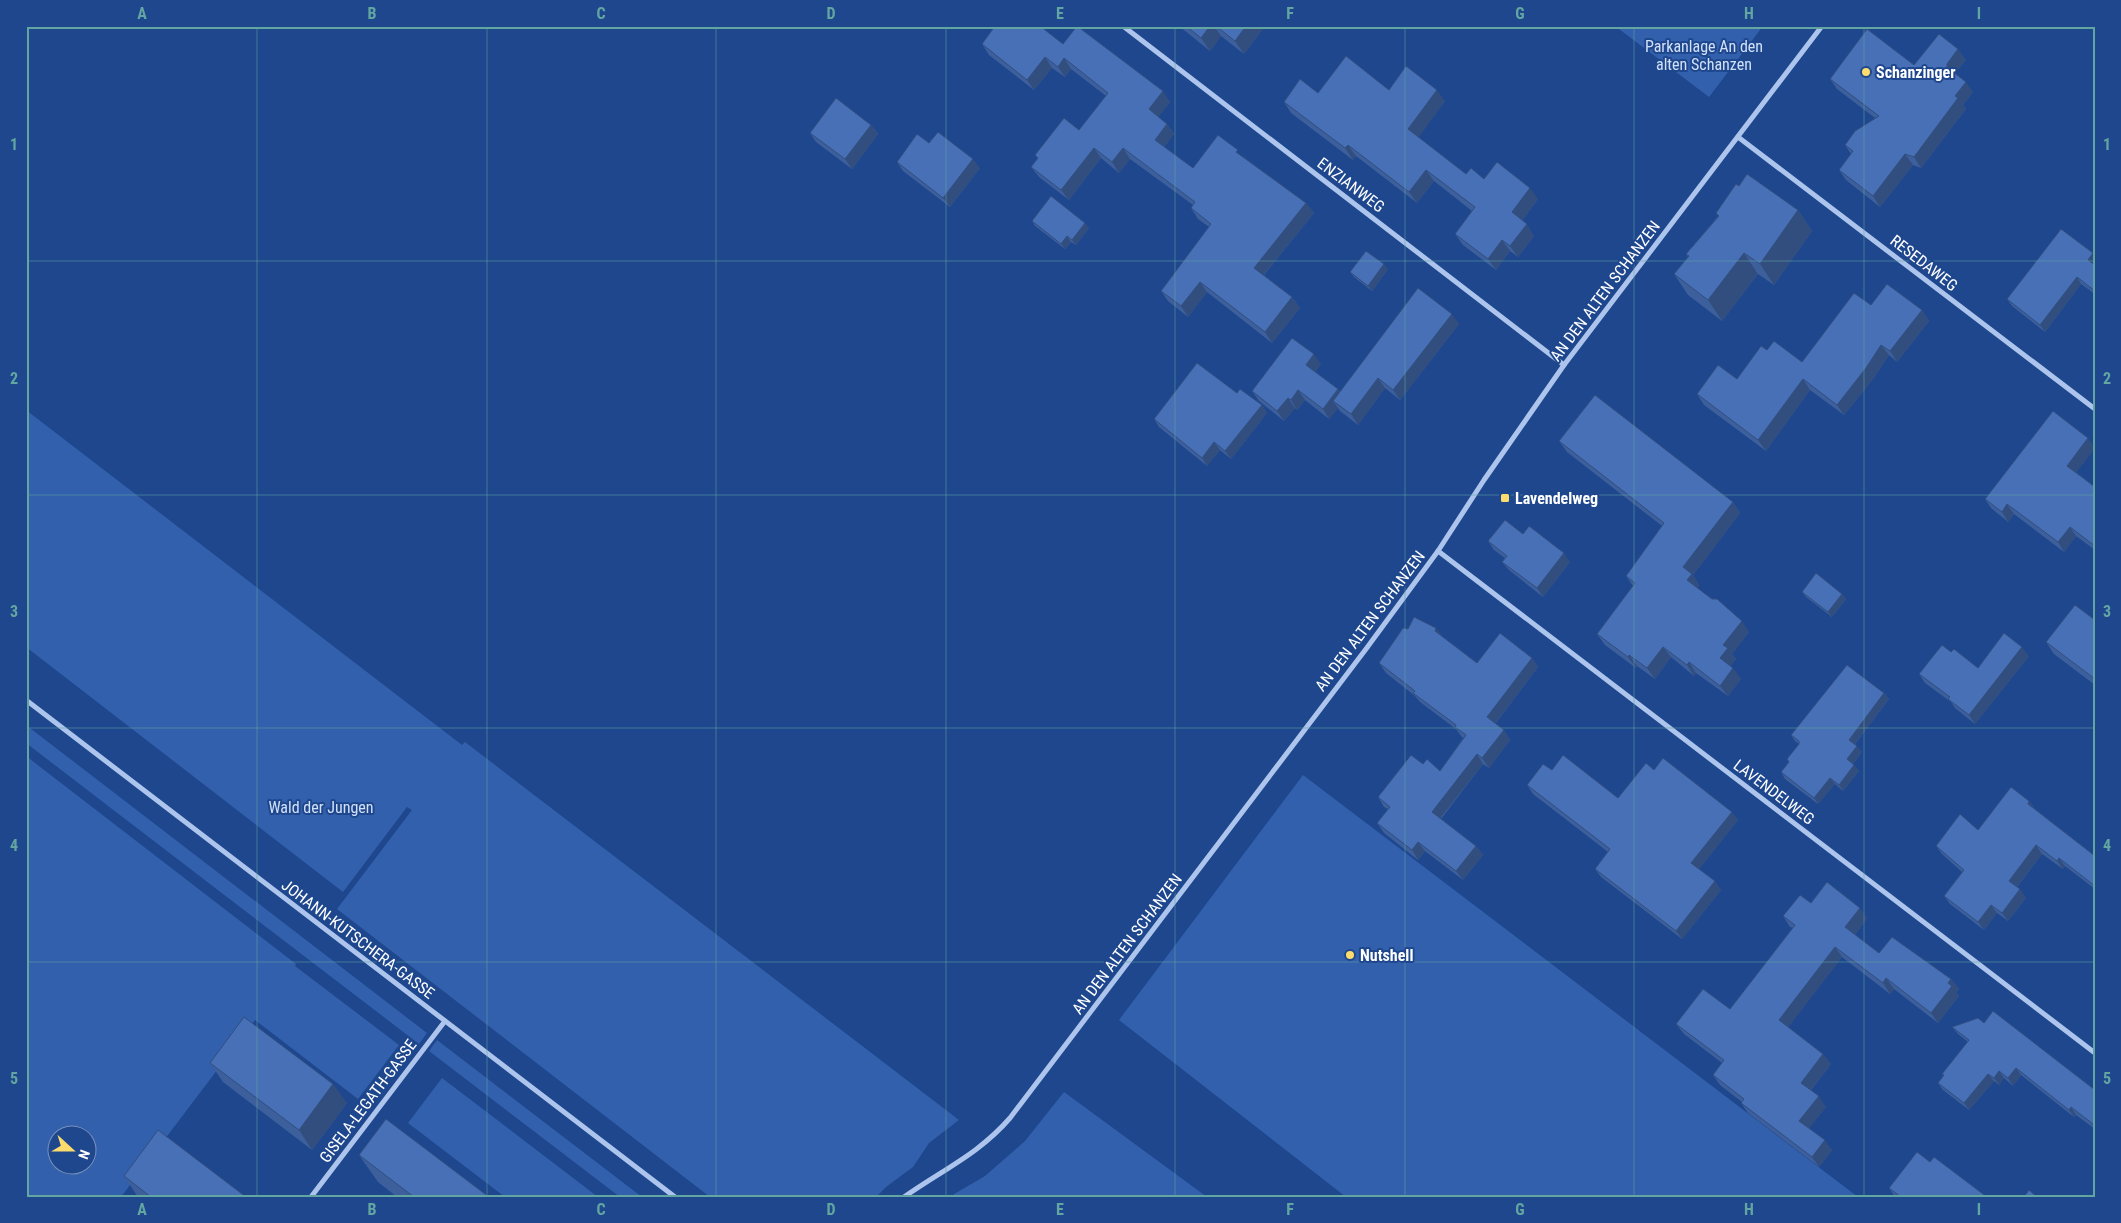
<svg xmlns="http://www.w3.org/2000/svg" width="2121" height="1223" font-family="'Roboto Condensed',sans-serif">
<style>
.green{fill:#3260ac;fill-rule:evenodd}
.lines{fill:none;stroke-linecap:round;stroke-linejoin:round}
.street{stroke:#adc5ed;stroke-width:5}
.wall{fill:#3d609d}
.shaded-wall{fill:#324e7f}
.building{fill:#4770b6;stroke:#324e7f}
.grid{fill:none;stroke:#63a6a1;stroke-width:1;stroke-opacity:0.55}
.poi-dot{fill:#fbdc6c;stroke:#1e478e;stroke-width:2}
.labels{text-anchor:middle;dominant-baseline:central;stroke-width:4;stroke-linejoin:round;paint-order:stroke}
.park-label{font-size:16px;fill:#d2e1f9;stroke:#1e478e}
.poi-label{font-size:16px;font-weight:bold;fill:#fff;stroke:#1e478e;text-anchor:start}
.street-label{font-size:16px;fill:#fff;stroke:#1e478e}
.neatline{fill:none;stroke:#63a6a1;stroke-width:2}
.grid-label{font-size:16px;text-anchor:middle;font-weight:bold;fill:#63a6a1}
</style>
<rect width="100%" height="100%" fill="#1e478e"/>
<g class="green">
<path d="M1615,26H1763L1709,97Z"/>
<path d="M26,410L462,745L465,742L959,1120L929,1143L913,1167L886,1187L876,1197H710L337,909L412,810L407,807L343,892L26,647Z"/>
<path d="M26,725L427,1033L419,1044L26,743Z"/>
<path d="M26,756L296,964L295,966L399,1045L358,1099L255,1020L121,1197H26ZM58,1136H88V1166H58Z"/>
<path d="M1303,775L1858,1197H1346L1119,1020Z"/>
<path d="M437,1040L642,1197H620L429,1051Z"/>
<path d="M442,1078L598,1197H505L408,1123Z"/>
<path d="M1064,1092L1207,1197H949L985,1176L1025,1141Z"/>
</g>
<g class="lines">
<g class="street">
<path d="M1123,26L1564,365"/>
<path d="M1738,137L2095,409"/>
<path d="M1438,551L2095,1053"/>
<path d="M26,700L675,1197"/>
<path d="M311,1197L445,1021"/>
<path d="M904,1197C942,1170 979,1154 1010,1118L1366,649L1438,551L1484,480L1564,365L1822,26"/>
</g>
</g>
<g class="wall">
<path d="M1179,26H1265L1244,54L1221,36L1210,51Z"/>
<path d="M982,44H1063L1170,102L1158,117L1167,124L1174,134L1164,147L1193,168L1242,156L1306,203L1314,213L1264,275L1292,297L1300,308L1272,343L1207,292L1188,317L1168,301L1161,291L1209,227L1198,219L1191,208L1193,205L1130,159L1119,173L1101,158L1069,200L1039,177L1031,167L1038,159L1035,155L1079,130L1106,96L1071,69L1065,77L1052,68L1034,90L989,55Z"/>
<path d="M1966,60L1955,73L1973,92L1963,105L1966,109L1921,168L1913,165L1880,207L1846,180L1839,170L1851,154L1845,145L1875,118L1837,89L1830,79L1914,65Z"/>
<path d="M1389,90L1445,101L1418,137L1466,174L1484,179L1538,199L1522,221L1534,236L1518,257L1510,251L1496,270L1463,245L1455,234L1472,211L1434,181L1417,203L1356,156L1353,160L1291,113L1284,102L1318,93Z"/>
<path d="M871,125L878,134L852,169L816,142L810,133Z"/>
<path d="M897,162L980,168L950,207L903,171Z"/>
<path d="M1739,186L1798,210L1812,231L1774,285L1758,274L1722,321L1688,295L1674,274L1688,257L1686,254L1718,216L1716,213Z"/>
<path d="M1032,221L1089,228L1076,245L1071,242L1065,249L1035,226Z"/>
<path d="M2095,256V264L2094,265H2095V294L2081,284L2045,332L2012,306L2007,299Z"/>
<path d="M1388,269L1372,291L1354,277L1350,272Z"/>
<path d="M1871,305L1922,310L1929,321L1897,362L1889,355L1873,379L1844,415L1810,390L1766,451L1704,405L1697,394L1737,379L1767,350L1802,362Z"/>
<path d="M1459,324L1400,400L1385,388L1358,425L1340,411L1338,408L1329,419L1305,400L1297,410L1295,408L1284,421L1259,401L1252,391L1321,364L1315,372L1338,389L1340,392Z"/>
<path d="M1237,393L1262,405L1267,413L1231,459L1220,450L1207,466L1159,427L1154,419Z"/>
<path d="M1559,441L1733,502L1740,513L1693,575L1699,585L1697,588L1749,632L1732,654L1736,659L1730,666L1741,679L1728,696L1696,673L1694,676L1671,657L1655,679L1637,666L1636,668L1605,645L1597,634L1633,586L1626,576L1662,526L1567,452Z"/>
<path d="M2095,448L2076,472L2095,487V550L2076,536L2064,552L2014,514L2008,522L1991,508L1985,499Z"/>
<path d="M1523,534L1570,562L1543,597L1509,570L1502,562L1505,558L1494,550L1488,541Z"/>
<path d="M1802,592L1842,594L1846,599L1832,617L1806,597Z"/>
<path d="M2095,620V685L2054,654L2046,642Z"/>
<path d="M1442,637L1477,663L1532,658L1538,667L1495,724L1504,730L1510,740L1489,768L1483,764L1441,819L1476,846L1483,855L1463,880L1425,851L1418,860L1384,833L1377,823L1388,809L1384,807L1378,797L1423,764L1440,771L1463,738L1461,736L1456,729L1420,702L1415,696L1386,673L1379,663Z"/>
<path d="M1951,652L1978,668L2029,656L1975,724L1955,708L1951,702L1925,683L1919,674Z"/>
<path d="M1884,693L1889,699L1855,744L1862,752L1853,764L1859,771L1843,791L1835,784L1818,804L1785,779L1781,772L1789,762L1787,759L1799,744L1795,741L1791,735Z"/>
<path d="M1552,770L1618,798L1654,770L1738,820L1699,869L1721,890L1682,939L1601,877L1595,869L1608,852L1533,794L1527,785Z"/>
<path d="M2029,801L2035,809L2095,856V889L2065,866L2063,869L2042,854L2017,887L2026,898L2008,921L1997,913L1984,930L1950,904L1944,896L1962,872L1942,854L1936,846L1978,830Z"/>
<path d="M1811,903L1867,918L1855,935L1879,953L1951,979L1959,989L1956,992L1959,996L1938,1023L1894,989L1890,994L1842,957L1788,1027L1823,1054L1831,1064L1811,1090L1826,1107L1809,1128L1832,1150L1819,1167L1748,1113L1741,1103L1742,1102L1720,1085L1713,1075L1722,1063L1684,1034L1676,1024L1730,1009L1793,928L1790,927L1783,916Z"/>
<path d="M1984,1023L2095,1090V1129L2076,1115L2074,1117L2021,1075L2013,1086L2004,1078L1999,1085L1994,1081L1969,1110L1943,1090L1938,1083L1943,1076L1942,1074L1968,1042L1958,1034L1952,1027Z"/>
<path d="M210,1063L347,1103L312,1150L223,1082Z"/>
<path d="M359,1155L489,1197H397L378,1182Z"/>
<path d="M1930,1162L1987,1197H1895L1889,1188Z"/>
<path d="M124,1176L246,1197H138Z"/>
</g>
<g class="shaded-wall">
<path d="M1210,26H1214L1221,36L1210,51L1201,38Z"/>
<path d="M1246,26H1265L1244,54L1235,41Z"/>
<path d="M1958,49L1966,60L1954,74L1947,67V64Z"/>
<path d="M1045,57L1052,68L1034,90L1027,80Z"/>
<path d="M1064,58L1071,69L1065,77L1058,67Z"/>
<path d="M1966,82L1973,92L1963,105L1966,109L1921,168L1914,157L1955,96Z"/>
<path d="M1437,90L1445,101L1416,141L1408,129Z"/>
<path d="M1163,91L1170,102L1156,120L1149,109Z"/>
<path d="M1167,124L1174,134L1162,150L1155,140Z"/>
<path d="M871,125L878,134L852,169L845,159Z"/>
<path d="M1348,145L1356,156L1353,160L1345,148Z"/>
<path d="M1094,148L1101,158L1069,200L1061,190Z"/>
<path d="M1123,148L1130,159L1119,173L1112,162Z"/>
<path d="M1905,154L1913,165L1880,207L1873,196Z"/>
<path d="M973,159L980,168L950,207L943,198Z"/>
<path d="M1426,170L1434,181L1417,203L1409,192Z"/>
<path d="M1530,188L1538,199L1520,224L1512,212Z"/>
<path d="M1306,203L1314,213L1261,278L1254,268Z"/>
<path d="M1798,210L1812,231L1774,285L1760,264Z"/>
<path d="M1085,223L1089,228L1076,245L1072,240Z"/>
<path d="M1527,224L1534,236L1518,257L1510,246Z"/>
<path d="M1067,236L1071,242L1065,249L1061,244Z"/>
<path d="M1502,240L1510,251L1496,270L1488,259Z"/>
<path d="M1744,253L1758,274L1722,321L1708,300Z"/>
<path d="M2093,253L2095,256V264L2092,267L2088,260Z"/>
<path d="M1384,264L1388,269L1372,291L1368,286Z"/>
<path d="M2077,277L2081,284L2045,332L2040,325Z"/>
<path d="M1200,282L1207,292L1188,317L1181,306Z"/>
<path d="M1292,297L1300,308L1272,343L1265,332Z"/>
<path d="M1922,310L1929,321L1897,362L1890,351Z"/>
<path d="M1452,314L1459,324L1400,400L1393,390Z"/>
<path d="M1881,345L1889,355L1873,379L1844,415L1837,405Z"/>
<path d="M1314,354L1321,364L1313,375L1306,365Z"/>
<path d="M1378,378L1385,388L1358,425L1351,414Z"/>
<path d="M1803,379L1810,390L1766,451L1758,440Z"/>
<path d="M1338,389L1344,399L1333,401L1338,408L1329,419L1323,409Z"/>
<path d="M1298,390L1305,400L1297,410L1291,400Z"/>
<path d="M1288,398L1295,408L1284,421L1277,411Z"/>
<path d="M1262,405L1267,413L1231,459L1225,451Z"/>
<path d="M2088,438L2095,448L2074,475L2067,466Z"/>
<path d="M1214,442L1220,450L1207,466L1202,458Z"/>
<path d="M1733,502L1740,513L1693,575L1699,585L1694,591L1687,580L1683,567Z"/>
<path d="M2007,504L2014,514L2008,522L2002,512Z"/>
<path d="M2070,527L2076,536L2064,552L2058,542Z"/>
<path d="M1564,553L1570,562L1543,597L1537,588Z"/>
<path d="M1842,594L1846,599L1832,617L1828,612Z"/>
<path d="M1742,621L1749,632L1732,654L1736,659L1728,669L1720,658L1723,645Z"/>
<path d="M1436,628L1443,637L1435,631Z"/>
<path d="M1663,647L1671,657L1655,679L1647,668Z"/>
<path d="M2022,647L2029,656L1975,724L1969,715Z"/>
<path d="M1629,655L1637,666L1636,668L1628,657Z"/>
<path d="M1532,658L1538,667L1493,726L1487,717Z"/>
<path d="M1689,662L1696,673L1694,676L1687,665Z"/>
<path d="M1733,668L1741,679L1728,696L1720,686Z"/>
<path d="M1884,693L1889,699L1853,746L1849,740Z"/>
<path d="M1504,730L1510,740L1489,768L1482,758Z"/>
<path d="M1857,746L1862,752L1852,765L1847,759Z"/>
<path d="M1477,754L1483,764L1438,821L1432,812Z"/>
<path d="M1854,765L1859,771L1843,791L1839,785Z"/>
<path d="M1830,778L1835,784L1818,804L1814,798Z"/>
<path d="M2029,801L2035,810L2028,804Z"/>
<path d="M1732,812L1738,820L1697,872L1691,863Z"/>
<path d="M1418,842L1425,851L1418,860L1412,850Z"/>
<path d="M2036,845L2042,854L2015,889L2009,881Z"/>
<path d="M1476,846L1483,855L1463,880L1456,871Z"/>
<path d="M2059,858L2065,866L2063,869L2057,861Z"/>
<path d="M1715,881L1721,890L1682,939L1676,931Z"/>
<path d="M2020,889L2026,898L2008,921L2002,913Z"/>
<path d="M1991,905L1997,913L1984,930L1978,922Z"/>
<path d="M1860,908L1867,918L1853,938L1845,927Z"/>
<path d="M1835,947L1842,957L1786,1030L1779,1020Z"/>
<path d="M1886,978L1894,989L1890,994L1883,983Z"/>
<path d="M1951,979L1959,989L1956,992L1959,996L1938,1023L1931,1013L1948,983Z"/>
<path d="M1823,1054L1831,1064L1808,1093L1801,1083Z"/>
<path d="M2016,1068L2021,1075L2013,1086L2008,1078Z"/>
<path d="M1999,1071L2004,1078L1999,1085L1994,1078Z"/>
<path d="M1988,1074L1994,1081L1969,1110L1964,1103Z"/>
<path d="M333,1084L347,1103L312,1150L299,1130Z"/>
<path d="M1819,1096L1826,1107L1807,1131L1799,1121Z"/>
<path d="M2071,1107L2076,1115L2074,1117L2069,1110Z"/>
<path d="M1825,1140L1832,1150L1819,1167L1812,1157Z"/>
</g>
<g class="building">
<path d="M995,26H1040L1063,44L1077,26L1163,91L1149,109L1167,124L1155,140L1193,168L1218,135L1238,150L1236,152L1306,203L1254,268L1292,297L1265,332L1200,282L1181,306L1161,291L1211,224L1191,208L1195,202L1123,148L1112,162L1094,148L1061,190L1031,167L1038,158L1035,155L1064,118L1079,130L1108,93L1064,58L1058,67L1045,57L1027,80L982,44Z"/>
<path d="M1186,26H1210L1201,38Z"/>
<path d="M1216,26H1246L1235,41Z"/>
<path d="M1867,29L1914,65L1939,34L1958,49L1947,64V67L1966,82L1955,96L1958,98L1914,157L1905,154L1873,196L1839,170L1853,151L1845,145L1855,131L1879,116L1830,79Z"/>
<path d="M1346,56L1389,90L1406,66L1437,90L1408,129L1466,174L1471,168L1484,179L1497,162L1530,188L1512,212L1527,224L1510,246L1502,240L1488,259L1455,234L1475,207L1426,170L1409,192L1348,145L1345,148L1284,102L1300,79L1318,93Z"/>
<path d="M836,98L871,125L845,159L810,133Z"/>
<path d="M938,132L973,159L943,198L897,162L917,134L929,143Z"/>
<path d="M1747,174L1798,210L1760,264L1744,253L1708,300L1674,274L1689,256L1686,254L1719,216L1716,213L1736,184L1739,186Z"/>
<path d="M1051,196L1085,223L1072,240L1067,236L1061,244L1032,221Z"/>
<path d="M2061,229L2093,253L2088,260L2095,265V291L2077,277L2040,325L2007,299Z"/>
<path d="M1366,251L1384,264L1368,286L1350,272Z"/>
<path d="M1887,284L1922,310L1890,351L1881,345L1866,368L1837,405L1803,379L1758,440L1697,394L1718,365L1737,379L1761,346L1767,350L1774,341L1802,362L1854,293L1871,305Z"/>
<path d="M1418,288L1452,314L1393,390L1378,378L1351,414L1333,401Z"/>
<path d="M1292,338L1314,354L1306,365L1338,389L1323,409L1298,390L1291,400L1288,398L1277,411L1252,391Z"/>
<path d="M1197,363L1237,393L1240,389L1262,405L1225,451L1214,442L1202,458L1154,419Z"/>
<path d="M1595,395L1733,502L1683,567L1692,574L1687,580L1712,599H1717L1742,621L1723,645L1728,648L1720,658L1733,668L1720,686L1689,662L1687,665L1663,647L1647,668L1629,655L1628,657L1597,634L1635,583L1626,576L1664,523L1559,441Z"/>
<path d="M2053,411L2088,438L2067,466L2095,487V546L2070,527L2058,542L2007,504L2002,512L1985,499Z"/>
<path d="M1505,520L1523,534L1529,526L1564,553L1537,588L1502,562L1507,556L1488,541Z"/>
<path d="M1816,573L1842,594L1828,612L1802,592Z"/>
<path d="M2075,605L2095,620V679L2046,642Z"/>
<path d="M1414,617L1436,628L1435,631L1477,663L1500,633L1532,658L1487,717L1504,730L1482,758L1477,754L1432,812L1476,846L1456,871L1418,842L1412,850L1377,823L1390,807L1378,797L1411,755L1423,764L1427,759L1440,771L1466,735L1455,727L1456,725L1413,693L1415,691L1379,663L1403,628L1408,629Z"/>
<path d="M2004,633L2022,647L1969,715L1948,699L1950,697L1919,674L1942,645L1951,652L1954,649L1978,668Z"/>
<path d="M1847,665L1884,693L1849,740L1857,746L1847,759L1854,765L1839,785L1830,778L1814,798L1781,772L1789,762L1787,759L1799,744V741L1791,735Z"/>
<path d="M1563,755L1618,798L1646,763L1654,770L1663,758L1732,812L1691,863L1715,881L1676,931L1595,869L1610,849L1527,785L1543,764L1552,770Z"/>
<path d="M2011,787L2029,801L2028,804L2095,856V886L2059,858L2057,861L2036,845L2009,881L2020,889L2002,913L1991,905L1978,922L1944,896L1964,870L1936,846L1960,814L1978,830Z"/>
<path d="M1827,882L1860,908L1845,927L1879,953L1892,937L1951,979L1948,983L1952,986L1931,1013L1886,978L1883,983L1835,947L1779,1020L1823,1054L1801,1083L1819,1096L1799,1121L1825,1140L1812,1157L1741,1103L1744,1099L1713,1075L1724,1060L1676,1024L1703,989L1730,1009L1795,925L1783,916L1800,895L1811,903Z"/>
<path d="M1993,1011L2095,1090V1122L2093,1124L2071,1107L2069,1110L2016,1068L2008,1078L1999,1071L1994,1078L1988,1074L1964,1103L1938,1083L1944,1075L1942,1074L1969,1040L1952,1027L1978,1018L1984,1023Z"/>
<path d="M244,1017L333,1084L299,1130L210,1063Z"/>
<path d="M386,1119L489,1197H414L359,1155Z"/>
<path d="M158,1130L246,1197H151L124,1176Z"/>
<path d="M1917,1152L1930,1162L1934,1157L1987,1197H1901L1889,1188Z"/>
<path d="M2029,1190L2037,1197H2024Z"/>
</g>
<path class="grid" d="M257,26V1197M487,26V1197M716,26V1197M946,26V1197M1175,26V1197M1405,26V1197M1634,26V1197M1864,26V1197M26,261H2095M26,495H2095M26,728H2095M26,962H2095"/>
<g class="poi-dot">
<circle cx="1866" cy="72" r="5"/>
<rect x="1500" y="493" width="10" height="10" rx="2.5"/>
<circle cx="1350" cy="955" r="5"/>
</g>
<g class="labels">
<g class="park-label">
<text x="1704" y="46">Parkanlage An den<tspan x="1704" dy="18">alten Schanzen</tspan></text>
<text x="321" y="807">Wald der Jungen</text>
</g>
<g class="poi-label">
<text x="1876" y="72">Schanzinger</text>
<text x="1515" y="498">Lavendelweg</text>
<text x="1360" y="955">Nutshell</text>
</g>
<g class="street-label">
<text transform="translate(1351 185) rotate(37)">ENZIANWEG</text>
<text transform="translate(1924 263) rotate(38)">RESEDAWEG</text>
<text transform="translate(1605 291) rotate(-53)">AN DEN ALTEN SCHANZEN</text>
<text transform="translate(1370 621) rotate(-53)">AN DEN ALTEN SCHANZEN</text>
<text transform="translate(1774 792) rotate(37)">LAVENDELWEG</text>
<text transform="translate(358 939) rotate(37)">JOHANN-KUTSCHERA-GASSE</text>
<text transform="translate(1127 944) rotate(-53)">AN DEN ALTEN SCHANZEN</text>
<text transform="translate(368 1101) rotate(-53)">GISELA-LEGATH-GASSE</text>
</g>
</g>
<rect width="2121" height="1223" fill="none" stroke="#1e478e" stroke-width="55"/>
<g transform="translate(72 1150) rotate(111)"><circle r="24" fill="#1e478e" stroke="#7891bb"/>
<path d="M0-4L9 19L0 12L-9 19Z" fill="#fbdc6c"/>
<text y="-8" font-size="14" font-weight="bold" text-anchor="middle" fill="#ffffff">N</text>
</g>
<rect x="28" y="28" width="2066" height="1168" class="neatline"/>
<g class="grid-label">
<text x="142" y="19">A</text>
<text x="372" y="19">B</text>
<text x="601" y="19">C</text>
<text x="831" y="19">D</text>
<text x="1060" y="19">E</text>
<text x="1290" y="19">F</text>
<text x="1520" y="19">G</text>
<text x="1749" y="19">H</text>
<text x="1979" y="19">I</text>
<text x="14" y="150">1</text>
<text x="2107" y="150">1</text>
<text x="14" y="384">2</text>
<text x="2107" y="384">2</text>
<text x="14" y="617">3</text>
<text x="2107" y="617">3</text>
<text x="14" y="851">4</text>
<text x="2107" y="851">4</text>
<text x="14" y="1084">5</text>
<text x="2107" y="1084">5</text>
<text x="142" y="1215">A</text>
<text x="372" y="1215">B</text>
<text x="601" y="1215">C</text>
<text x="831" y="1215">D</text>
<text x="1060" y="1215">E</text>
<text x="1290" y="1215">F</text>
<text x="1520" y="1215">G</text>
<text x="1749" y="1215">H</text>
<text x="1979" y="1215">I</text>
</g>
</svg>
